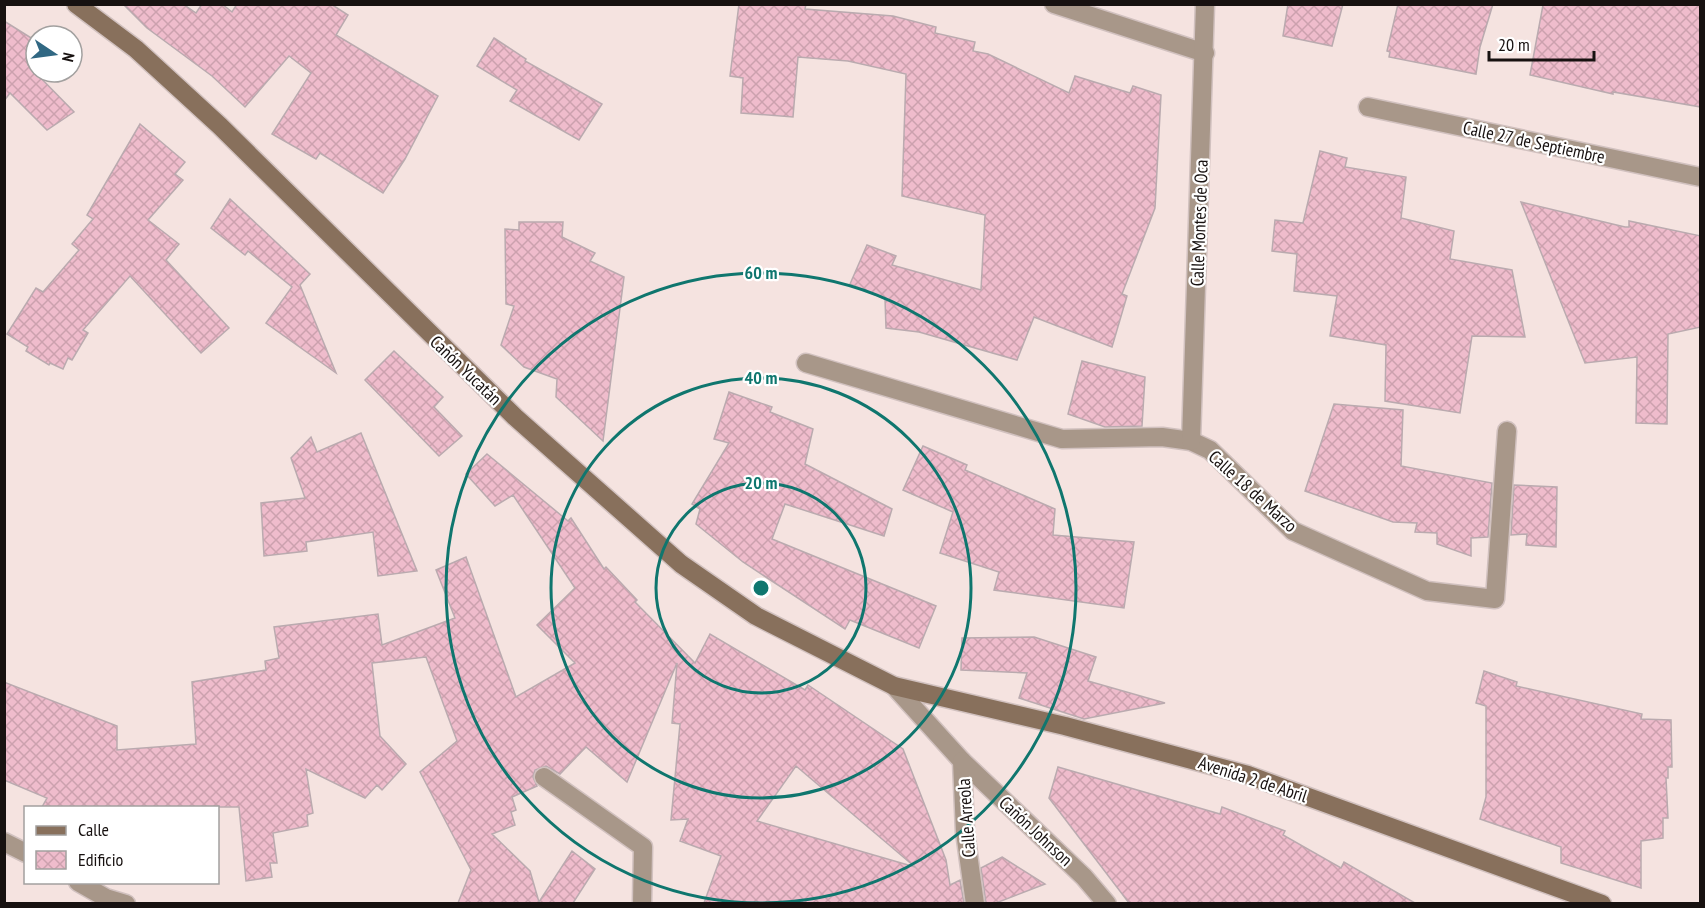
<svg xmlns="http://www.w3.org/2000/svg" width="1705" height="908" font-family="'PT Sans Narrow',sans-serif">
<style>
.building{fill:url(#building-cross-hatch);stroke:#baaaaf;stroke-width:1.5;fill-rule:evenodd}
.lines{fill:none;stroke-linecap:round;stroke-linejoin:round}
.street-casing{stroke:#d1c1bf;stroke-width:21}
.secondary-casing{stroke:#d1c1bf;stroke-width:21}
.street{stroke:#a89789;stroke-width:18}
.secondary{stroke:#88705c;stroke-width:18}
.ring{fill:none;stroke:#0f766e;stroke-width:3}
.labels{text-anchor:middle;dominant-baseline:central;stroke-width:4.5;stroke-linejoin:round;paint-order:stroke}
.street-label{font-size:18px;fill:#171110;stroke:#fff}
.centre{fill:#0f766e;stroke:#fff;stroke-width:3}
.ring-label{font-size:18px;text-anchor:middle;font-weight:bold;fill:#0f766e;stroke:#fff;stroke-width:4.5;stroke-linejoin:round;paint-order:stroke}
</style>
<defs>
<pattern id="building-cross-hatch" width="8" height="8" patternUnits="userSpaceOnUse" patternTransform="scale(1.5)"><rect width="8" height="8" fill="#efbccc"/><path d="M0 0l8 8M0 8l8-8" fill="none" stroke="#cca1ae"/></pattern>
</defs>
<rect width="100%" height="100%" fill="#f5e3e0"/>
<g class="building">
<path d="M123,4H183L196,13L202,4H222L232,12L237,4H331L348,15L336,35L438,96L405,159L383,193L320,153L316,159L272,134L311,73L289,56L245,107L212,76L147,28Z"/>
<path d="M739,4H806L805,9L893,16L936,27L935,33L975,42L973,51L988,54L1069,93L1075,76L1130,93L1133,86L1161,95L1155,208L1122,294L1127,296L1112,347L1034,317L1017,360L919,332L886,328L885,299L850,284L867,245L896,256L892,265L981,290L985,215L902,196L906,74L848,61L798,57L793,117L741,113L743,78L730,76Z"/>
<path d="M1288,4H1343L1332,46L1283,36Z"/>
<path d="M1398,4H1493L1480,47L1476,74L1389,57L1390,52L1387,51Z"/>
<path d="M1558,4H1701V107L1613,92V94L1530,75L1543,5Z"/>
<path d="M4,21L36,41V54L28,65L74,112L47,130L10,93L4,101Z"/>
<path d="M494,38L526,59L525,61L602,104L579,140L510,101L517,90L477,66Z"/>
<path d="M140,124L185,162L175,174L183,180L148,220L179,244L166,260L229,328L201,353L130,276L83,330L88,333L72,360L68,358L63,369L50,363L49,365L26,351L28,347L7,334L36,288L43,292L79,250L72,244L93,219L87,215Z"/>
<path d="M1320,151L1347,158L1345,167L1406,177L1401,218L1454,231L1450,259L1512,270L1525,337L1472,336L1460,413L1385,401L1386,345L1330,336L1337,296L1294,291L1297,254L1272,251L1275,220L1303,223Z"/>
<path d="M230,199L310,274L300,285L336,373L266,323L292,287L248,251L245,255L211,228Z"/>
<path d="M1521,202L1625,227H1629V221L1701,236V327L1668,334L1667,424L1636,423L1637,357L1585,363Z"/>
<path d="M519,222H563L562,237L595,253L590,261L624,277L603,441L556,397L557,379L524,367L501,345L514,306L506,304L505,229L519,230Z"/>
<path d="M394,351L443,397L434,407L462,436L439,456L365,380Z"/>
<path d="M1082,361L1145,377L1142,426L1105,427L1068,414Z"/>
<path d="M729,392L772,407L770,412L813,429L805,464L892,509L884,536L785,504L772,539L936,606L919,648L850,620L845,629L743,562L696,524L700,509L692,504L729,443L714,439Z"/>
<path d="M1334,404L1403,410L1401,466L1492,483L1488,537L1471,538V556L1437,544V533L1415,532L1417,523L1393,522L1305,491Z"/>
<path d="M361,433L417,571L378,576L373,532L306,542L307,551L264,556L261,503L305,498L291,458L311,437L317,452Z"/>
<path d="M923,446L967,465L965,470L1055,509L1053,535L1134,542L1124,608L994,590L999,572L940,553L953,512L903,490Z"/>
<path d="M487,454L568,521L571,518L604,569L606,567L637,600L635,602L695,663L710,634L805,690L808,685L903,749L946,860L950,885L960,880L964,903H704L721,856L680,841L688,819L671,820L680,724L672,723L677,663L627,782L586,747L560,774L546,766L535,770L533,777L537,786L512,797L516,810L511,812L515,825L492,834L530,871L539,902L572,851L595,869L573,903H458L471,870L420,772L457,741L426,657L372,663L380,736L406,764L382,790L377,785L365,798L306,769L313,813L307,815L308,826L273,833L277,863H270L272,877L246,881L239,807H42L47,798L4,780V682L117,726V750L196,744L192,682L266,670L265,661L279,658L274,627L378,614L382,645L455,618L436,570L466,557L516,697L575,663L537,625L575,588L513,495L495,506L466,474ZM796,766L915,867L757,821Z"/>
<path d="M1514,485L1557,487L1556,547L1526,545L1527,534L1511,535Z"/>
<path d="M1034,637L1096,657L1088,681L1165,703L1084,719L1019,698L1027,673L961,670L962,638Z"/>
<path d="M1484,671L1517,682L1516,686L1642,714L1641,719L1671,720L1672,767H1668V778H1666L1668,818H1663V838L1641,841V888L1561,863V847L1480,819L1486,797V706L1476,703Z"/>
<path d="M1058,767L1220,814L1222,807L1285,831L1283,835L1341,868L1344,862L1415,903H1129L1049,798Z"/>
<path d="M1002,857L1045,884L996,903H986L981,868Z"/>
</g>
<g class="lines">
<g class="street-casing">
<g id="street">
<path d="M1054,4L1205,53"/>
<path d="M1368,107L1700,177"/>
<path d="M806,363L1062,439L1162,437L1191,441L1210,450L1293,531L1427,591L1495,599L1507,431"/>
<path d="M1191,441L1205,4"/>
<path d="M894,686L962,761L965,832L975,904"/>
<path d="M962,761L1084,877L1107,904"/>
<path d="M544,777L643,847L642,904"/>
<path d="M4,842L26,853"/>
<path d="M78,882L106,898L126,904"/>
</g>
</g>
<g class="secondary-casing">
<path id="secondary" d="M76,4L136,49L220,126L515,417L681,564L756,616L894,686L1065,726L1248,775L1602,904"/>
</g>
<use href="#street" class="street"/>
<use href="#secondary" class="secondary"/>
</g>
<g class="ring">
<circle cx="761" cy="588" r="105"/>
<circle cx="761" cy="588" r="210"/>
<circle cx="761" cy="588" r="315"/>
</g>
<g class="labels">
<g class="street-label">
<text transform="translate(1534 142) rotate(12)">Calle 27 de Septiembre</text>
<text transform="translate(1199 223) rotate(-88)">Calle Montes de Oca</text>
<text transform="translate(466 370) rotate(44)">Cañón Yucatán</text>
<text transform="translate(1253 491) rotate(42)">Calle 18 de Marzo</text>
<text transform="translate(1253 779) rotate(18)">Avenida 2 de Abril</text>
<text transform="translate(966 818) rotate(-94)">Calle Arreola</text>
<text transform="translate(1036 831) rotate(43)">Cañón Johnson</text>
</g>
</g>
<circle cx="761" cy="588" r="9" class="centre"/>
<g class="ring-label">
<text x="761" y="279">60 m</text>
<text x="761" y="384">40 m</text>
<text x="761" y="489">20 m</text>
</g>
<rect width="1705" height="908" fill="none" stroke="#171110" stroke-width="12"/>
<rect x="24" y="806" width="195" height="78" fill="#ffffff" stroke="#a2a09f" stroke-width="1.5"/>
<rect x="36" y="826" width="30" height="9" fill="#88705c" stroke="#a2a09f" stroke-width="1.5"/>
<text x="78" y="836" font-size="18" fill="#171110">Calle</text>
<rect x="36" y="851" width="30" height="18" fill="url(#building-cross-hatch)" stroke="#a2a09f" stroke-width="1.5"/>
<text x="78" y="866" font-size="18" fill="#171110">Edificio</text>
<g transform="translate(54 54) rotate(103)"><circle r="28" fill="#ffffff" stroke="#a2a09f" stroke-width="1.5"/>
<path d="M0-4.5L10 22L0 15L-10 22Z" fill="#316883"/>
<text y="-9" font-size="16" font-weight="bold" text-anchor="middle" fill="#171110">N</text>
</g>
<path d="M1489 51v9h105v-9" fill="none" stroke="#171110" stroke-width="3"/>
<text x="1498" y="51" font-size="18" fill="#171110" stroke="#ffffff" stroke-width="4.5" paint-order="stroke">20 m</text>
</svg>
